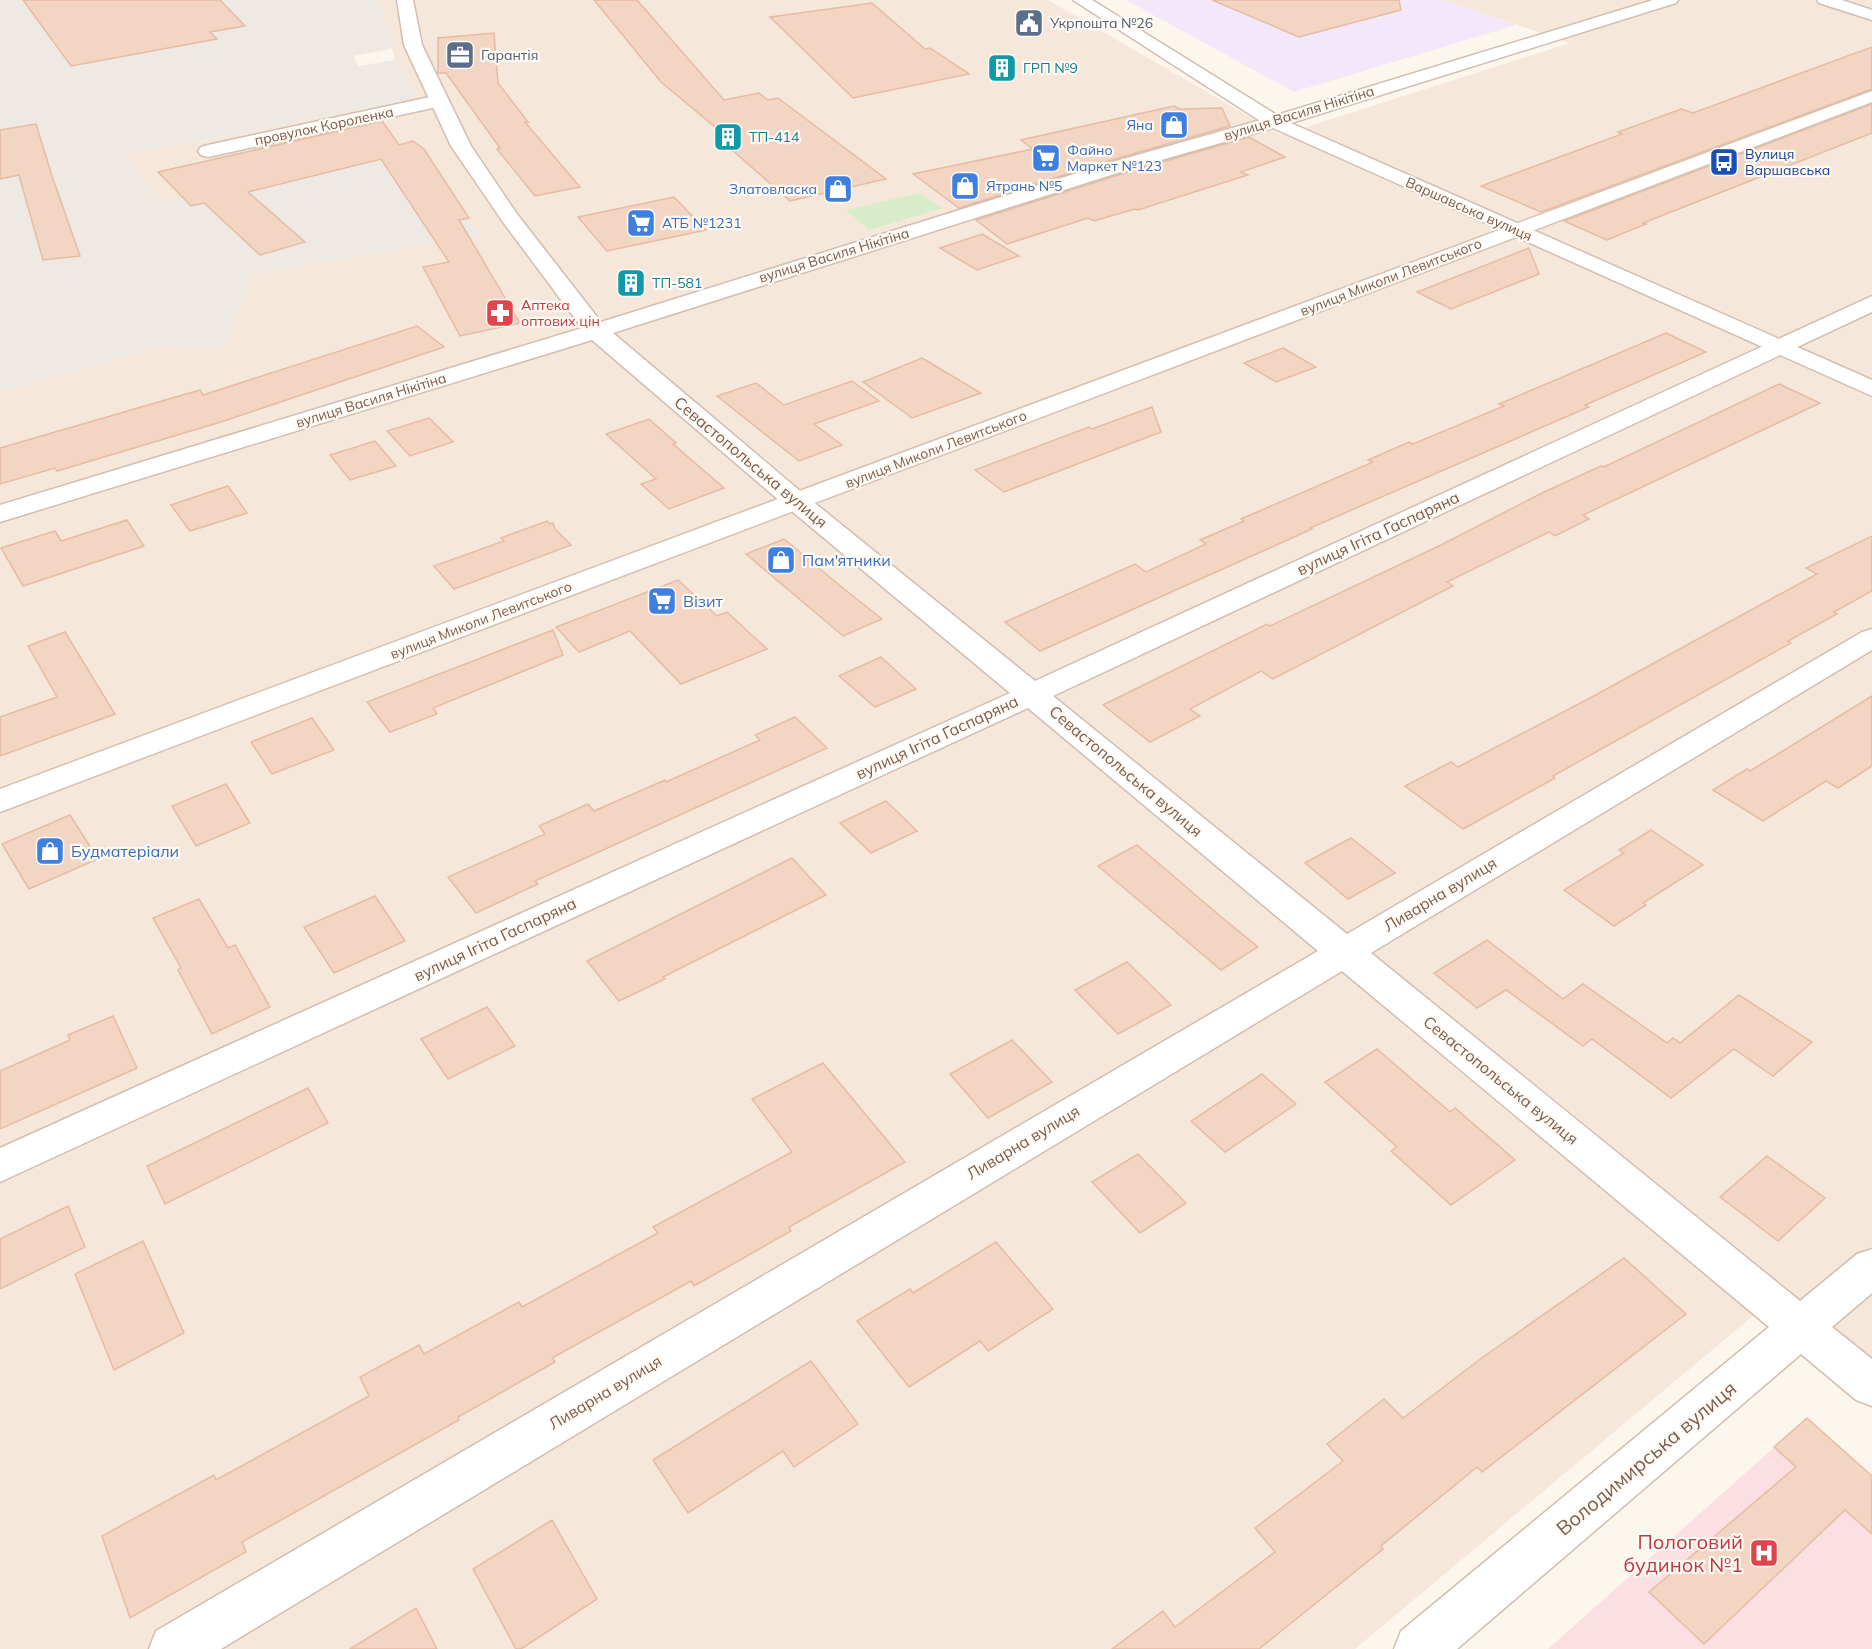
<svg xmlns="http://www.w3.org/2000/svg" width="1872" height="1649" font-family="Mulish,sans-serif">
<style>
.residential{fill:#f5e8da}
.industrial{fill:#efe9e4}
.education{fill:#f3e8fa}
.medical{fill:#fbdfe3}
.green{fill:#d8ecc9}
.building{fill:#f3d5c3;stroke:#e6bba3;stroke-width:1.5}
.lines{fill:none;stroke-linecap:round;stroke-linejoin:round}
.minor-casing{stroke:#d1beb0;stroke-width:3}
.tertiary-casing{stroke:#d1beb0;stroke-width:3}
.secondary-casing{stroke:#d6c0b0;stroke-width:3}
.minor{fill:#fff;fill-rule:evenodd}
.tertiary{fill:#fff;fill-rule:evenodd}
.secondary{fill:#fff;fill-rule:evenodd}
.labels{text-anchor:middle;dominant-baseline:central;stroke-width:4.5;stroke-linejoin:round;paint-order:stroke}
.far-service-label{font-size:14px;fill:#4e5e75;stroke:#fffaf3;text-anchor:start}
.far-culture-label{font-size:14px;fill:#0d838f;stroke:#fffaf3;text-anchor:start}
.far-street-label{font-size:14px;fill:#7a5c4d;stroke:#fffaf3}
.far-shop-label{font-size:14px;fill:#366cbe;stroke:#fffaf3;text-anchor:start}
.far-transit-label{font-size:14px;fill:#164399;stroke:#fffaf3;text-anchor:start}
.far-health-label{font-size:14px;fill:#be3a42;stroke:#fffaf3;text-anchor:start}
.street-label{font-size:16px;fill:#7a5c4d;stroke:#fffaf3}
.shop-label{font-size:16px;fill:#366cbe;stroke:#fffaf3;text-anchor:start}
.near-street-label{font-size:20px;fill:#7a5c4d;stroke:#fffaf3}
.near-health-label{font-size:20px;fill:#be3a42;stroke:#fffaf3;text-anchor:end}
</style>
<rect width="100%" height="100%" fill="#fdf6ec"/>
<path class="residential" d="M378,0H1048L1281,135L1570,43L1444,0H1872V1360L1785,1289L1355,1649H0V392L163,346L223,347L252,275L480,235L423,149L413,141L161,201L123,154L183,143H193L417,98L395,59L392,49L394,47Z"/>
<path class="industrial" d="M0,0H378L394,48L354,56L358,66L395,60L417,98L193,143H183L124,155L161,201L413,141L423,149L481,235L252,275L224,347L163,346L0,392Z"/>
<path class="education" d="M1126,0H1444L1516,25L1294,92Z"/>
<path class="medical" d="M1807,1418L1872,1476V1649H1548Z"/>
<path class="green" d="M920,193L943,208L869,230L846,210Z"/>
<g class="building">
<path d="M23,0H220L245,26L210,32L217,39L71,66Z"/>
<path d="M594,0H637L724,100L759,93L768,100L778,98L886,179L790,201L714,134L721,132L661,82Z"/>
<path d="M1212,0H1399L1401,10L1299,37Z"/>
<path d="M872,3L925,49L930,48L969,74L853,98L770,17Z"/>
<path d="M494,33L498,83L528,122H525L580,187L535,196L497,149L500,148L446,73H438V38Z"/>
<path d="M1872,47V89L1541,212L1481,186L1622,134L1618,132L1681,109L1693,113Z"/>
<path d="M1872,104V133L1643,223L1646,224L1607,240L1564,221Z"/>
<path d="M1174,106L1179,109L1222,108L1230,126L1115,159L959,208L913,174L1033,149L1021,140Z"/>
<path d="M382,121L399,145L413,141L424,149L469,218L459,220L520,323L460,336L423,267L449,262L381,159L248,192L305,242L260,255L204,203L191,206L158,172Z"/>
<path d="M36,124L52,176L80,256L43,260L19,175L0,179V130Z"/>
<path d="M1249,137L1285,157L1241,172L1248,175L1138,210L1135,209L1094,221L1088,218L1007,244L976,220L1131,171Z"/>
<path d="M674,197L706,230L607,251L578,217Z"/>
<path d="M982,234L1019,256L977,270L940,248Z"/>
<path d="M1529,248L1539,274L1451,309L1417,292Z"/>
<path d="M417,326L444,347L224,421L57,471L55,468L0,484V448L200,390L203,395Z"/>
<path d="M1666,333L1706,352L1585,405L1589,407L1310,528L1312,529L1040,651L1005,622L1135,564L1146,572L1206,544L1200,540L1244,521L1241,519L1373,462L1368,460L1409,442L1413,444L1504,406L1499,404Z"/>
<path d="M1283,348L1316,367L1276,382L1244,363Z"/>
<path d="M922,358L981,393L912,418L863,382Z"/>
<path d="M852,381L879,401L814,424L842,445L799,461L717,396L756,383L784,405Z"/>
<path d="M1779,384L1820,403L1583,515L1589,519L1555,536L1549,532L1447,582L1453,586L1273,679L1261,671L1190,709L1200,716L1150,742L1103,705L1267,624L1270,626L1441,545L1542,493L1601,466L1604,467Z"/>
<path d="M1152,407L1161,432L1004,492L975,470L1089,427L1092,429Z"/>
<path d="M429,418L453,442L410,456L387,431Z"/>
<path d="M649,419L676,443L673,444L724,488L669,509L641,484L656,479L606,434Z"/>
<path d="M375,441L396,466L350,480L330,455Z"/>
<path d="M228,486L247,513L190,531L171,505Z"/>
<path d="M127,520L144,546L23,586L1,548L55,531L61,541Z"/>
<path d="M547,521L550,524L553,523L555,529L571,545L454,589L434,566L504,541L501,538Z"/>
<path d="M1872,536V591L1834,612L1837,614L1788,641L1791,643L1553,776L1555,778L1463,829L1405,786L1451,762L1458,767L1590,698L1817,574L1806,568Z"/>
<path d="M784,539L844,589L882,619L843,636L746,554Z"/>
<path d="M678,580L717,616L727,612L767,649L681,684L630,631L579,652L556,627Z"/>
<path d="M553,630L563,655L433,708L437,714L390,732L367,702Z"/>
<path d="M65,632L115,714L0,756V717L57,697L28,646Z"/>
<path d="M881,657L916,689L875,707L839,676Z"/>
<path d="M1872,696V766L1838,788L1826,781L1763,821L1713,790L1747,769L1750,771Z"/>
<path d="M795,717L827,748L535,881L538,884L476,913L448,877L545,834L539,826L588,804L594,811L665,780L666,782L760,740L755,735Z"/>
<path d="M312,718L334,750L272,774L251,742Z"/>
<path d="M226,784L250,823L196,846L172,806Z"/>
<path d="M886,801L917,831L871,853L840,823Z"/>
<path d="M70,815L98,859L29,889L2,844Z"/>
<path d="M1651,830L1703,865L1643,903L1646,905L1614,926L1564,890L1624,853L1619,850Z"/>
<path d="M1351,838L1395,873L1348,899L1305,863Z"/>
<path d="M1137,845L1219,915L1258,947L1221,970L1098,866Z"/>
<path d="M792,858L826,895L663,977L665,979L619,1001L587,961Z"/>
<path d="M375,896L405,941L334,973L304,927Z"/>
<path d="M199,899L228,948L235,945L270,1007L212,1034L178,970L181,968L153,918Z"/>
<path d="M1487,940L1563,999L1583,984L1667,1043L1673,1038L1680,1043L1739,995L1812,1042L1773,1076L1734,1049L1671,1098L1592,1039L1583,1046L1506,990L1477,1008L1434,973Z"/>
<path d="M1127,962L1171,1005L1118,1034L1075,990Z"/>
<path d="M487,1007L515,1046L448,1079L421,1039Z"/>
<path d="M113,1016L137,1068L0,1129V1071L70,1040L68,1035Z"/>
<path d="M1012,1040L1052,1082L988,1118L950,1074Z"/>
<path d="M1377,1049L1450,1112L1455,1108L1515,1160L1451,1205L1391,1151L1397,1147L1325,1082Z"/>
<path d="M823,1063L905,1162L789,1227L791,1231L694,1286L691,1281L552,1358L555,1362L458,1417L459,1420L242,1542L246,1552L130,1618L102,1536L214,1475L216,1480L369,1396L360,1377L419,1345L424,1354L519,1302L522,1307L658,1233L653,1227L792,1152L752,1099Z"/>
<path d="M1262,1074L1296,1104L1225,1152L1191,1121Z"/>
<path d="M308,1088L328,1123L165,1204L147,1166Z"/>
<path d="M1138,1154L1186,1203L1140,1233L1092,1182Z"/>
<path d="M1767,1156L1825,1198L1778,1241L1720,1197Z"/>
<path d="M68,1206L85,1247L0,1289V1239Z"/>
<path d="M143,1241L184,1333L114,1370L75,1274Z"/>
<path d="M996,1242L1053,1309L988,1351L980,1341L909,1387L857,1321L910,1289L913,1293Z"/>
<path d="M1624,1258L1686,1314L1482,1472L1477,1467L1381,1546L1383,1549L1259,1649H1112L1163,1611L1175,1627L1275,1552L1255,1528L1343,1461L1327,1444L1384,1399L1403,1418L1483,1357Z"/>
<path d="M811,1361L858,1424L794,1467L783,1451L688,1513L653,1460Z"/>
<path d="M1807,1418L1872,1476V1534L1845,1510L1704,1644L1649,1592L1796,1467L1774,1447Z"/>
<path d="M552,1520L597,1599L521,1649H516L473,1569Z"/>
<path d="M416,1608L437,1649H350Z"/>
</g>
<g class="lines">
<g class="minor-casing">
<g id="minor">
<path d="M1073,0H1092L1277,115L1653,0H1678L1676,3L1275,128L1268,126Z"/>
<path d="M1817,0H1842L1872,10V20L1819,3Z"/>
<path d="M439,95L446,97L448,101L446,105L208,157L201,155L198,151L201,147L208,145Z"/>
<path d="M1872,296V312L1053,696L1347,934L1862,632L1872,629V650L1371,953L1800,1301L1857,1254L1872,1249V1293L1832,1327L1872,1359V1406L1856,1400L1801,1354L1457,1649H1394L1401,1631L1769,1327L1342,971L221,1649H149L156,1631L1318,951L1028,708L0,1182V1148L1010,693L788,508L784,502L788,496L797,494L806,496L1035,681Z"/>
</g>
</g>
<g class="tertiary-casing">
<path id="tertiary" d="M397,0H413L422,45L471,146L517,214L601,322L1116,161L1275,116L1872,380V396L1273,128L1130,169L613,333L806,496L810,502L806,508L797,510L788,508L592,340L0,522V505L582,328L503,222L451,146L404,45Z"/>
</g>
<g class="secondary-casing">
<path id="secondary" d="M1872,91V102L0,812V789Z"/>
</g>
<use href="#minor" class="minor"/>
<use href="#tertiary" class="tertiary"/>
<use href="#secondary" class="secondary"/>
</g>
<defs>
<g id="civic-square" transform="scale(1.5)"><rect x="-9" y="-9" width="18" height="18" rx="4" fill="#5c6f8a" stroke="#fffaf3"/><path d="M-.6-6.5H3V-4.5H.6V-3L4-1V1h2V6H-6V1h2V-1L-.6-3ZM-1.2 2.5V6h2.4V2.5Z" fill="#fff"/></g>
<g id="office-square" transform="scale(1.5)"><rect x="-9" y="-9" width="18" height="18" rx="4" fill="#5c6f8a" stroke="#fffaf3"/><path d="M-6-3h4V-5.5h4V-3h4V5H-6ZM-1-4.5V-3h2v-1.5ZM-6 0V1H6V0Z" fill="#fff"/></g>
<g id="building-square" transform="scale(1.5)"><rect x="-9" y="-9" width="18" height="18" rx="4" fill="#0f9aa8" stroke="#fffaf3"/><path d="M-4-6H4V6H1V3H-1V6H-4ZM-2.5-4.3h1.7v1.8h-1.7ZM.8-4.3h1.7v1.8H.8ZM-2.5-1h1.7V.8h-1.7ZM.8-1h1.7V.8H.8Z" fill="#fff"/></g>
<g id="shop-square" transform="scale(1.5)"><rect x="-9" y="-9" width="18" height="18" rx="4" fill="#3f7fe0" stroke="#fffaf3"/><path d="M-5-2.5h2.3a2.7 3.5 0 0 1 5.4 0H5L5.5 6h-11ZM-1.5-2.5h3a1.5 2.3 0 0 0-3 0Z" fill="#fff"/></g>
<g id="supermarket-square" transform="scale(1.5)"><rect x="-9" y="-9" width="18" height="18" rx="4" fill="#3f7fe0" stroke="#fffaf3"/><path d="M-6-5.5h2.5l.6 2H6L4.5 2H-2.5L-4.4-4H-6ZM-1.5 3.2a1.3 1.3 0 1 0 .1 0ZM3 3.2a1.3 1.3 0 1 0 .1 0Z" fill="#fff"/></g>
<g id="bus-square" transform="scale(1.5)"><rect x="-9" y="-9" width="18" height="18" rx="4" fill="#1a4fb4" stroke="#fffaf3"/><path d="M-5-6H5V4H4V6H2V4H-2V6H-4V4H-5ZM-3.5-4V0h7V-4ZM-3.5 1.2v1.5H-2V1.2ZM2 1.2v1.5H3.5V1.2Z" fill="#fff"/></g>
<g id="pharmacy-square" transform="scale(1.5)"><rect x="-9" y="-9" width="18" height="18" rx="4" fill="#e0444e" stroke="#fffaf3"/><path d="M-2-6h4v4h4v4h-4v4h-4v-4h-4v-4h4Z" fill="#fff"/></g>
<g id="hospital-square" transform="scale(1.5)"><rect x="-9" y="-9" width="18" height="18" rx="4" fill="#e0444e" stroke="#fffaf3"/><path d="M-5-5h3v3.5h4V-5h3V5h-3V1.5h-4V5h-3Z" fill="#fff"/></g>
</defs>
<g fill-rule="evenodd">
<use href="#civic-square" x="1029" y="23"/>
<use href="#office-square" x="460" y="55"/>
<use href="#building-square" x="1002" y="68"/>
<use href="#shop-square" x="1174" y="125"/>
<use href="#building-square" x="728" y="137"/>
<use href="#supermarket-square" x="1046" y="158"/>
<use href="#bus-square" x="1724" y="162"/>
<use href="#shop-square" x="965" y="186"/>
<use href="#shop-square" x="838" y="189"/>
<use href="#supermarket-square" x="641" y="223"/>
<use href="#building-square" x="631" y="283"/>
<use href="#pharmacy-square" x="500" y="313"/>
<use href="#shop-square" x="781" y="560"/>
<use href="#supermarket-square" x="662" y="601"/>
<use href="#shop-square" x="50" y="851"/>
<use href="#hospital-square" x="1764" y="1553"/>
</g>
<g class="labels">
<g class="far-service-label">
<text x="1050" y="23">Укрпошта №26</text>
<text x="481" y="55">Гарантія</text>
</g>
<g class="far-culture-label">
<text x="1023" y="68">ГРП №9</text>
<text x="749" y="137">ТП-414</text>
<text x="652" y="283">ТП-581</text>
</g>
<g class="far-street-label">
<text transform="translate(1299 113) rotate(-17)">вулиця Василя Нікітіна</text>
<text transform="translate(324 126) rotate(-12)">провулок Короленка</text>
<text transform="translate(1469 209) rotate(24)">Варшавська вулиця</text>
<text transform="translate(834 255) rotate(-17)">вулиця Василя Нікітіна</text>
<text transform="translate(1391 277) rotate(-21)">вулиця Миколи Левитського</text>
<text transform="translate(371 400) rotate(-17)">вулиця Василя Нікітіна</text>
<text transform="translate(936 449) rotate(-21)">вулиця Миколи Левитського</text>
<text transform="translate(481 620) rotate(-21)">вулиця Миколи Левитського</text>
</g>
<g class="far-shop-label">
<text x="1153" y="125" text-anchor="end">Яна</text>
<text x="1067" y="150">Файно<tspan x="1067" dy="16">Маркет №123</tspan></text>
<text x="986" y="186">Ятрань №5</text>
<text x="817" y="189" text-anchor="end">Златовласка</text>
<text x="662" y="223">АТБ №1231</text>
</g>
<g class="far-transit-label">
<text x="1745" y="154">Вулиця<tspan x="1745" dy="16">Варшавська</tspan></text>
</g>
<g class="far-health-label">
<text x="521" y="305">Аптека<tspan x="521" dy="16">оптових цін</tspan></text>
</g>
<g class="street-label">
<text transform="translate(751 462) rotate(40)">Севастопольська вулиця</text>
<text transform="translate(1378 533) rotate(-25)">вулиця Ігіта Гаспаряна</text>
<text transform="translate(937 737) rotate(-25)">вулиця Ігіта Гаспаряна</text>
<text transform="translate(1126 771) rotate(40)">Севастопольська вулиця</text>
<text transform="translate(1440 894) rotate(-31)">Ливарна вулиця</text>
<text transform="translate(495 939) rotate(-25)">вулиця Ігіта Гаспаряна</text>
<text transform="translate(1501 1080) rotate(39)">Севастопольська вулиця</text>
<text transform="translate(1023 1142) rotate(-31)">Ливарна вулиця</text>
<text transform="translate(605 1392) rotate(-31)">Ливарна вулиця</text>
</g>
<g class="shop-label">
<text x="802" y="560">Пам'ятники</text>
<text x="683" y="601">Візит</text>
<text x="71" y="851">Будматеріали</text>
</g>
<g class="near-street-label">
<text transform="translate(1646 1458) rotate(-40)">Володимирська вулиця</text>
</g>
<g class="near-health-label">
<text x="1743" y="1541">Пологовий<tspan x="1743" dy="23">будинок №1</tspan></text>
</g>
</g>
</svg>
